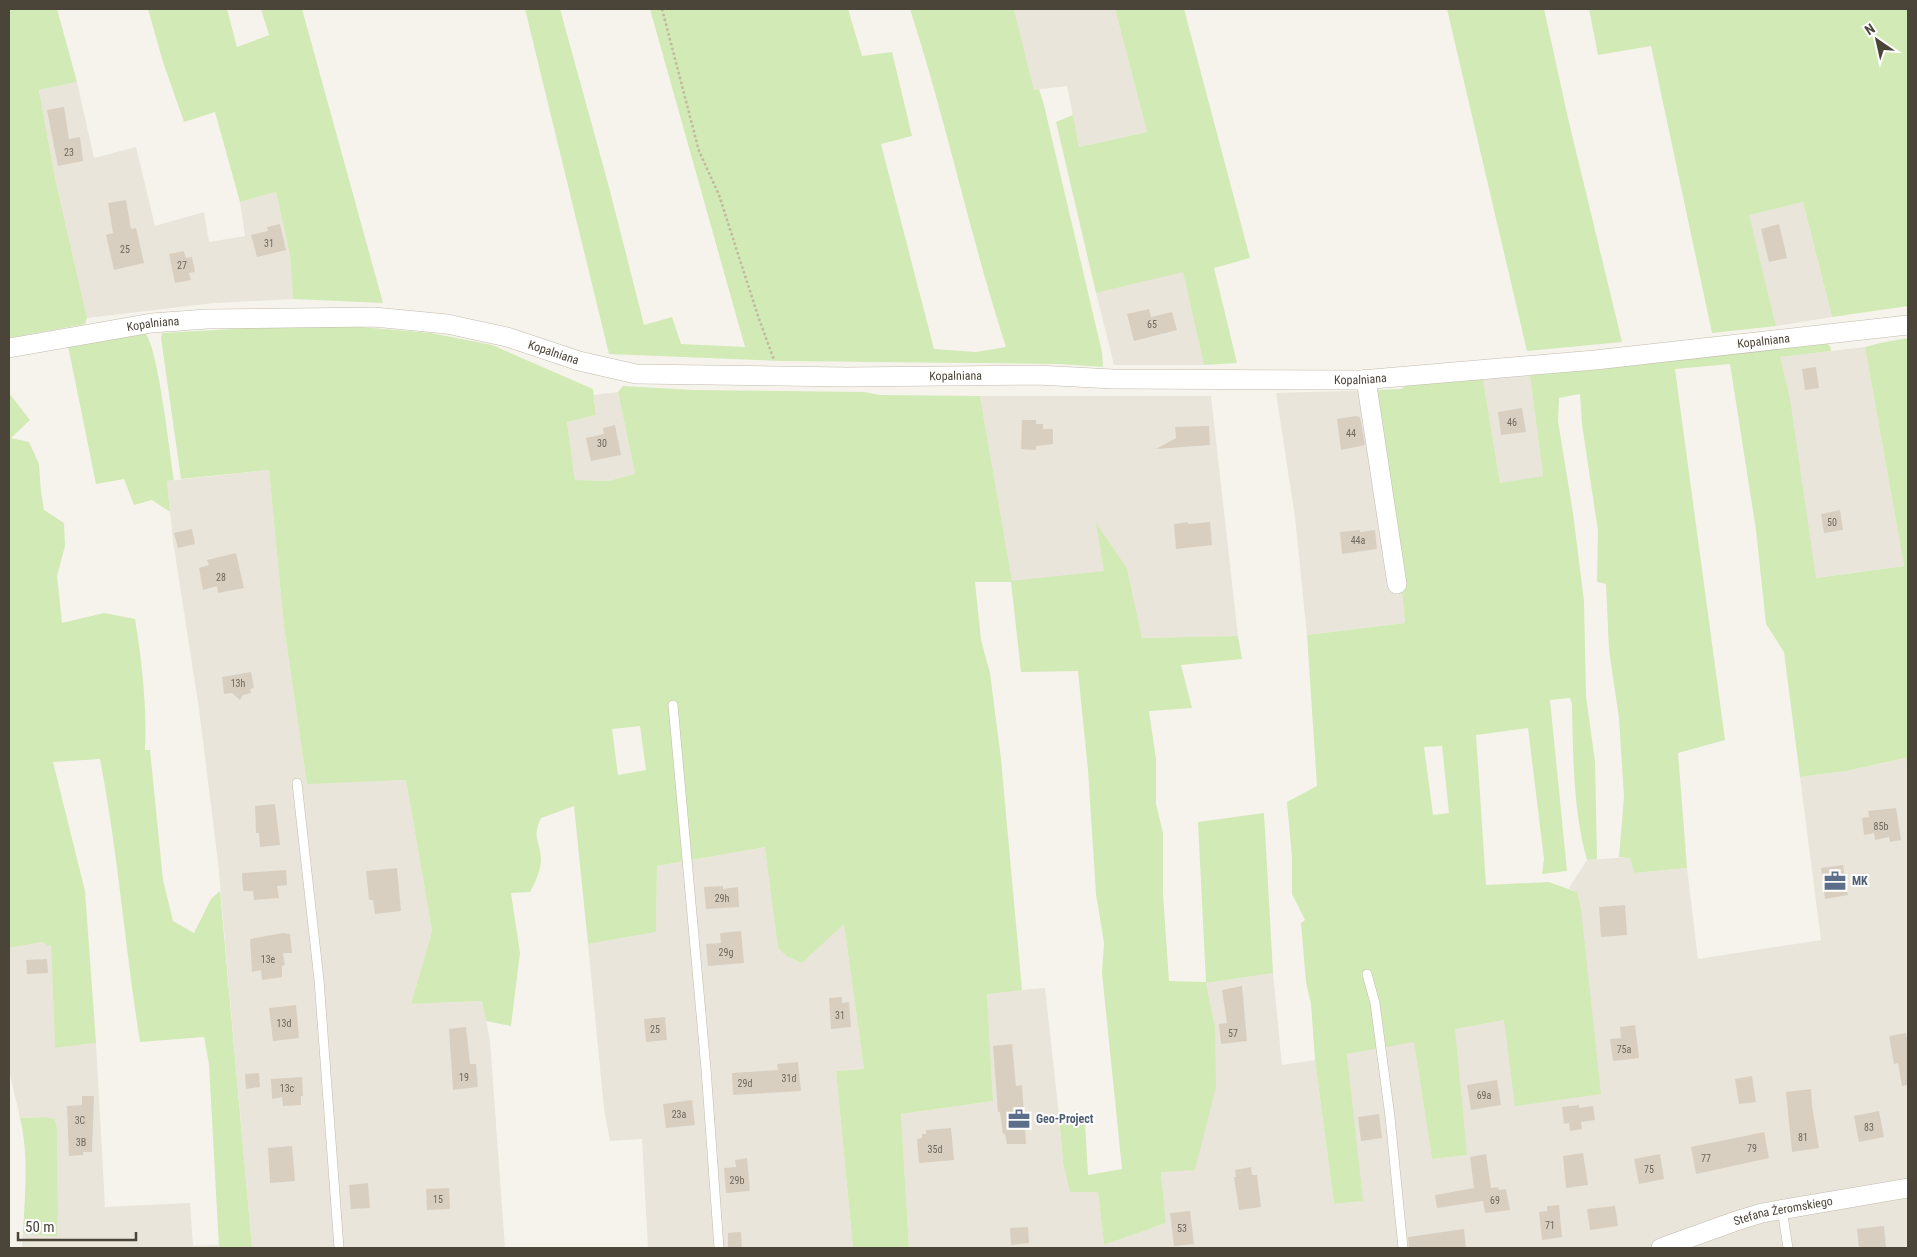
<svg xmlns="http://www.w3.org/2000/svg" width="1917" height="1257" font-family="'Roboto Condensed',sans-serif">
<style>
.residential{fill:#eae5da}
.green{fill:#d2eab5;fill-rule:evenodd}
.building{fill:#d8cfc1}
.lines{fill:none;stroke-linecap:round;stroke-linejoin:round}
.service-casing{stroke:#c2bbae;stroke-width:10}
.minor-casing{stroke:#c2bbae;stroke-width:20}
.path{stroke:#c4b79f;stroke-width:2.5;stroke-dasharray:2.5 2.5;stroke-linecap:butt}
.service{stroke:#fff;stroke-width:9}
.minor{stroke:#fff;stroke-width:19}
.labels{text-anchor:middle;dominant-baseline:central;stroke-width:4;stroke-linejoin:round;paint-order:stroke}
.number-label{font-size:10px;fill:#6e675b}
.street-label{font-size:12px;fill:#4b4439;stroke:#fff}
.service-label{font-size:12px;font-weight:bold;fill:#4e5e75;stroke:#fff;text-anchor:start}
</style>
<rect width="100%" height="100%" fill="#f6f3ec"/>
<g class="residential">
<path d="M1014,9H1115L1147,132L1079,147L1067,86L1034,90Z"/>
<path d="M77,82L94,158L136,147L155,226L204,212L209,242L245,236L240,202L276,192L290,256L293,299L214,303L87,318L55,178L39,90Z"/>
<path d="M1803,202L1832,317L1776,326L1748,214Z"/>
<path d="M1183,271L1204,365H1114L1096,293Z"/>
<path d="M1865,347L1904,566L1815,578L1780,357Z"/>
<path d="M1530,376L1543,477L1500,483L1483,379Z"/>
<path d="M1375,390L1398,546L1405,623L1307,635L1295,517L1276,393Z"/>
<path d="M618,392L635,474L608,481L575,480L567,422L596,415L594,395Z"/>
<path d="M980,396H1211L1238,636L1142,638L1127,568L1097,525L1105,571L1012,582Z"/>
<path d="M269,470L284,627L307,783L406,780L432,931L411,1004L482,1001L490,1041L505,1248H252L218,862L199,709L173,541L167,481Z"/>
<path d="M1907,758L1908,766V1248H909L901,1114L993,1101L987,993L1045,988L1059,1115L1063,1162L1080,1192H1098L1104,1245L1166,1223L1161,1172L1215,1026L1206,983L1273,973L1282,1065L1315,1060L1334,1204L1362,1201L1347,1054L1414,1041L1432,1159L1466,1155L1454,1029L1504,1020L1577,892L1569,888L1587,860L1630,857L1634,873L1687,868L1698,959L1821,940L1800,777L1846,771Z"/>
<path d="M766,847L778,948L786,956L802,963L844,923L864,1069L836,1071L853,1248H648L642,1139L610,1141L604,1109L588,944L656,932L657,866Z"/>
<path d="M43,942L51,945L55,1048L96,1043L105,1207L190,1203L193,1246L218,1245L219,1248H22L23,1233L57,1237L58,1213L57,1128L55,1119L46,1117L20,1118L9,1070V948Z"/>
</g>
<g class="green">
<path d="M9,9H57L77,82L39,90L55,178L87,318L85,324L9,338Z"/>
<path d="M148,9H227L237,47L269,35L261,9H302L383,303L293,299L290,256L276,192L240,202L215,112L184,122L163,62Z"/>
<path d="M525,9H560L609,187L644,325L672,317L681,344L745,347L650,9H848L862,56L892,52L912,136L881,144L934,349L976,352L1006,347C970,236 946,120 910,9H1014L1034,90L1039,89L1044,105L1102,352L1103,367L1060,364L781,361L609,354Z"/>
<path d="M1115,9H1184L1250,258L1214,268L1237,363L1204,365L1183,272L1096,293L1056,122L1073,115L1079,147L1147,132Z"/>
<path d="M1447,9H1544L1568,118L1622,342L1527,351Z"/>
<path d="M1589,9H1908V306L1832,317L1803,202L1749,215L1776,326L1712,333L1651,46L1598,55Z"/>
<path d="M325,324L431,333L492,345L593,389L596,415L567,422L575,480L608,481L635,474L618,392L623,386L692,390L864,392L880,395L980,396L1012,581L1104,571L1096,523L1127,568L1142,638L1238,636L1242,659L1181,665L1192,708L1149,711L1156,759V804L1163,833V894L1169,981L1206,982L1198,822L1264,813L1273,973L1206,983L1215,1026L1216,1087L1195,1170L1161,1172L1166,1223L1104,1245L1098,1192H1070L1063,1162L1059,1115L1085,1122L1088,1175L1122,1169L1102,973L1104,943L1096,894L1088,770L1078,671L1021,672L1011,582H975L981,640L990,673L1001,759L1022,990L987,994L993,1101L901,1114L909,1248H853L836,1071L864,1069L844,924L802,963L786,956L778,948L765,847L657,866L656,932L588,944L574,806L541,818C531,840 541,841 541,861C540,872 535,883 530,892L511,893L520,953L511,1026L486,1021L482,1001L411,1004L432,931L406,780L307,784L284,627L269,470L181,479L161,338L162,333ZM640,726L646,770L618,775L612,729Z"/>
<path d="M145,333C158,346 170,455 174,480L167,481L170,512L152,500L134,505L124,479L96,484L68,346Z"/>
<path d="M1908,338V766L1906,758L1846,771L1800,777L1784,652L1766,624L1756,530L1730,364L1675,369L1725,740L1678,753L1687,868L1634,873L1630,858L1619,857L1624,797L1619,718L1609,650L1606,584L1597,582L1598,531L1582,424L1580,394L1559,398L1558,421L1573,513L1584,601L1586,696L1595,762L1597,859L1587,860C1573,811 1573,754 1572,704L1570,698L1550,700L1567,871L1542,874L1544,859L1528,728L1476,735L1486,885L1549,882L1577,892L1581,909L1601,1094L1515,1106L1504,1020L1455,1029L1467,1155L1432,1159L1414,1042L1347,1054L1363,1201L1334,1204L1315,1060L1311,1004L1306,982L1301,923L1305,920L1292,894V858L1287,802L1317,786L1307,635L1405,623L1398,546L1375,390L1401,389L1405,386L1424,382L1483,379L1500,483L1543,476L1530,376L1535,374L1689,359L1826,343L1830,346L1831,351L1780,357L1790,399L1816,578L1904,566L1865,347L1880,343ZM1442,746L1449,813L1433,815L1424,747Z"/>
<path d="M9,393L30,420L11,438L29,442L39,464L41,492L44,510L64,523L65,546L57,576L62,623L104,613L135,619C142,662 147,705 145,750H150L163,880L173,921L194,933L211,899L220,891L252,1248H219L209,1064L204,1037L140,1042C125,948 118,852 100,759L53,762L85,891L96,1043L55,1048L51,945L48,946L43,942L9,948Z"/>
<path d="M46,1117L55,1119L57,1128L58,1213L57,1237L23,1233C25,1195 29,1155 20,1118Z"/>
</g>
<g class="building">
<path d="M64,107L69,139L80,137L83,161L58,166L47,110Z"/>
<path d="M126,200L131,229L136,228L144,263L114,270L106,235L113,233L108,203Z"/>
<path d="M280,224L286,250L257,257L251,235L268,231L267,227Z"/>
<path d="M1779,224L1787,258L1769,262L1761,229Z"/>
<path d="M184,251L186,258L192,257L195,272L189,273L191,280L175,283L169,254Z"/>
<path d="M1149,309L1151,317L1172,312L1177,330L1134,341L1127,314Z"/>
<path d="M1816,367L1819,388L1805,390L1802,369Z"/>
<path d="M1522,408L1526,432L1501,435L1498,412Z"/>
<path d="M1356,416L1360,417L1365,445L1341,450L1337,419Z"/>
<path d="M1022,420H1036V424H1043V429H1053V444L1036,446V450L1021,449Z"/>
<path d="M615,425L621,455L591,461L586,438L604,434L603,428Z"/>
<path d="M1209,426L1210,445L1156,449L1176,438L1175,427Z"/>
<path d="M1840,510L1843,530L1824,533L1821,514Z"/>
<path d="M1188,522V524L1210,522L1212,545L1176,549L1174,524Z"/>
<path d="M192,529L195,544L178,548L174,533Z"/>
<path d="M1360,530V532L1375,530L1377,549L1342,554L1340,532Z"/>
<path d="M236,553L244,588L218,593L217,586L203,590L199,568L209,565L207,560Z"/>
<path d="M251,672L254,688L250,689L251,693L243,695L240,700L232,693L224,694L222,677Z"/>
<path d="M275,804L280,845L260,847L259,833H256L255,806Z"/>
<path d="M1896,808L1901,840L1890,842L1889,837L1875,840L1874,833L1864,835L1862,818L1869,817L1868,811Z"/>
<path d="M1843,865L1848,895L1825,899L1821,868Z"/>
<path d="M397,868L401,911L375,914L373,900H369L366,871Z"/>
<path d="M286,870L287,885L277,886L279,898L254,900L253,891H243L242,873Z"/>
<path d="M723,886V889L738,887L739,907L706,909L704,887Z"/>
<path d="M1625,905L1627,935L1601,937L1599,907Z"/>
<path d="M741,931L744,963L708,966L706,944L721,943L720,933Z"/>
<path d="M283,933L290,934L292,953H283L285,965L282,966V977L262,980L261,970L252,972L250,939Z"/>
<path d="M47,959L48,973L27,974L26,960Z"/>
<path d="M1242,986L1247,1041L1221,1044L1219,1024L1227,1023L1222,990Z"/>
<path d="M842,997V1003L849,1002L851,1027L831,1029L829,998Z"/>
<path d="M296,1005L299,1038L273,1041L269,1008Z"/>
<path d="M665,1017L667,1040L646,1042L644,1019Z"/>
<path d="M1635,1025L1639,1058L1613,1061L1610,1039L1621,1038L1620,1027Z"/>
<path d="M466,1027L470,1064H476L478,1087L453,1090L449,1029Z"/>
<path d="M1906,1033L1908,1045V1085L1902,1086L1898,1063L1894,1064L1889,1036Z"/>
<path d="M1012,1044L1016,1086L1022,1085L1026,1144H1007L1005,1134H1003L1000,1112H998L993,1046Z"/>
<path d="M798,1062L801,1091L733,1095L732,1073L778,1070L777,1064Z"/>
<path d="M259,1073L260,1087L246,1089L245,1074Z"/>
<path d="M1752,1076L1756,1102L1739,1104L1735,1079Z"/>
<path d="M302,1077L303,1096H301V1105L283,1106L282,1097L272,1099L271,1079Z"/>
<path d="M1497,1080L1501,1105L1471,1110L1467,1085Z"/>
<path d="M1811,1089L1812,1106L1819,1148L1792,1152L1786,1092Z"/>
<path d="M82,1096H94L92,1152H83V1155L69,1156L67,1106L82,1105Z"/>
<path d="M692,1100L695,1125L666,1128L663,1104Z"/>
<path d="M1579,1105V1108L1593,1106L1595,1120L1581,1122L1582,1129L1570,1131L1569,1123L1564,1124L1562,1107Z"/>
<path d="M1879,1111L1884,1137L1859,1142L1854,1116Z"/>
<path d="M1379,1114L1382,1138L1361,1141L1358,1117Z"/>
<path d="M951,1128L954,1160L919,1163L917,1139L922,1138V1134H926V1130Z"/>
<path d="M1764,1132L1769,1158L1696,1174L1691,1147Z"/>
<path d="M292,1146L295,1181L270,1183L268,1148Z"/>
<path d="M1583,1153L1588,1185L1566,1188L1563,1156Z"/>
<path d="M1486,1154L1491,1188L1498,1187L1499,1190L1506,1189L1510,1210L1485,1213L1483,1201L1437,1208L1435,1195L1474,1188L1470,1157Z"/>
<path d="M1660,1154L1664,1179L1639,1184L1634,1159Z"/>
<path d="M747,1158L750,1191L726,1193L724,1168L736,1167L735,1160Z"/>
<path d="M1251,1167L1252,1175H1257L1261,1207L1239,1210L1234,1177H1236L1235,1170Z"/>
<path d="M368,1183L370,1208L351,1209L349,1185Z"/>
<path d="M449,1188L450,1209L427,1210L426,1189Z"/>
<path d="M1559,1205L1562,1237L1542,1240L1539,1212L1547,1211V1206Z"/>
<path d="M1615,1206L1618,1226L1590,1230L1587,1209Z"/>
<path d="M1190,1211L1194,1244L1174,1246L1170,1213Z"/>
<path d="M1884,1226L1886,1248H1859L1857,1229Z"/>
<path d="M1028,1227L1029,1243L1011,1245L1010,1228Z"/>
<path d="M1464,1229L1466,1248H1409L1408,1237Z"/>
<path d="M741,1232L742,1248H728V1233Z"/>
</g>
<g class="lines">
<g class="service-casing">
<g id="service">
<path d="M673,705L706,1069L719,1248"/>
<path d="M297,783L319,980L339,1248"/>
<path d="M1367,974L1375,1003L1390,1117L1403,1248"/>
<path d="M1782,1209L1788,1248"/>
</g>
</g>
<g class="minor-casing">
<g id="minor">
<path id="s1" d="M9,348L152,323L207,319L374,317L447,324L507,337L579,361L636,374L847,377L1037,375L1113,379L1361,380L1595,360L1908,325"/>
<path d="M1366,379L1397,584"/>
<path id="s2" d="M1661,1248L1736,1221L1762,1213L1908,1188"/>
</g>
</g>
<path class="path" d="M662,9L699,151L719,195L758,316L774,360"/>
<use href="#service" class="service"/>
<use href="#minor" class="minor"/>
</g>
<defs>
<g id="office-bare" transform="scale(1.725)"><path d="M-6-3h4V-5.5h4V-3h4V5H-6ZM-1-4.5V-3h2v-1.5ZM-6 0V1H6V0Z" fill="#5c6f8a" stroke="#fff" stroke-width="2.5" paint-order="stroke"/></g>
</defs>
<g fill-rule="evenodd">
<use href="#office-bare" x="1835" y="881"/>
<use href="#office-bare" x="1019" y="1119"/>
</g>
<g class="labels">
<g class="number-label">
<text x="69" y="152">23</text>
<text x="269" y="243">31</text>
<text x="125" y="249">25</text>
<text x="182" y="265">27</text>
<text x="1152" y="324">65</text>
<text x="1512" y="422">46</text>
<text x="1351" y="433">44</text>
<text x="602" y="443">30</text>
<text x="1832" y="522">50</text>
<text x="1358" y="540">44a</text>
<text x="221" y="577">28</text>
<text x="238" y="683">13h</text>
<text x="1881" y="826">85b</text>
<text x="722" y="898">29h</text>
<text x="726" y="952">29g</text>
<text x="268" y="959">13e</text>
<text x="840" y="1015">31</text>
<text x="284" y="1023">13d</text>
<text x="655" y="1029">25</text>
<text x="1233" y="1033">57</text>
<text x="1624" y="1049">75a</text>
<text x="464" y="1077">19</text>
<text x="789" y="1078">31d</text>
<text x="745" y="1083">29d</text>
<text x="287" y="1088">13c</text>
<text x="1484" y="1095">69a</text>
<text x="679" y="1114">23a</text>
<text x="80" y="1120">3C</text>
<text x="1869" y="1127">83</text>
<text x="1803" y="1137">81</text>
<text x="81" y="1142">3B</text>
<text x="1752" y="1148">79</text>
<text x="935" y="1149">35d</text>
<text x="1706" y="1158">77</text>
<text x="1649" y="1169">75</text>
<text x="737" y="1180">29b</text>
<text x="438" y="1199">15</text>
<text x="1495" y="1200">69</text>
<text x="1550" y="1225">71</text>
<text x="1182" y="1228">53</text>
</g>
<g class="street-label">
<text stroke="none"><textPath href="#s1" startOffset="146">Kopalniana</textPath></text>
<text stroke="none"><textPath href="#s1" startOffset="1766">Kopalniana</textPath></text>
<text stroke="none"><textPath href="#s1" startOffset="551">Kopalniana</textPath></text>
<text stroke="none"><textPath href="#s1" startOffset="956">Kopalniana</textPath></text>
<text stroke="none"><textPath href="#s1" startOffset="1361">Kopalniana</textPath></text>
<text stroke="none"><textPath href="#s2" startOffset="128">Stefana Żeromskiego</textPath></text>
</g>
<g class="service-label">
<text x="1852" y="881">MK</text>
<text x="1036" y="1119">Geo-Project</text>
</g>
</g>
<rect width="1917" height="1257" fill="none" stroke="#4b4439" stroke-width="20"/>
<g transform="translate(1877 40) rotate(326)" stroke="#ffffff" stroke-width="4" paint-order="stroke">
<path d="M0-4L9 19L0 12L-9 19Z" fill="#4b4439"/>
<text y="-8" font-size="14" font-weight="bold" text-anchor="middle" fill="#4b4439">N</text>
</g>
<path d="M18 1232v8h118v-8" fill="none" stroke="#4b4439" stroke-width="2.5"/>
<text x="25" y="1232" font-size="15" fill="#4b4439" stroke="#ffffff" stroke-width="4" paint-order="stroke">50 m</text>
</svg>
